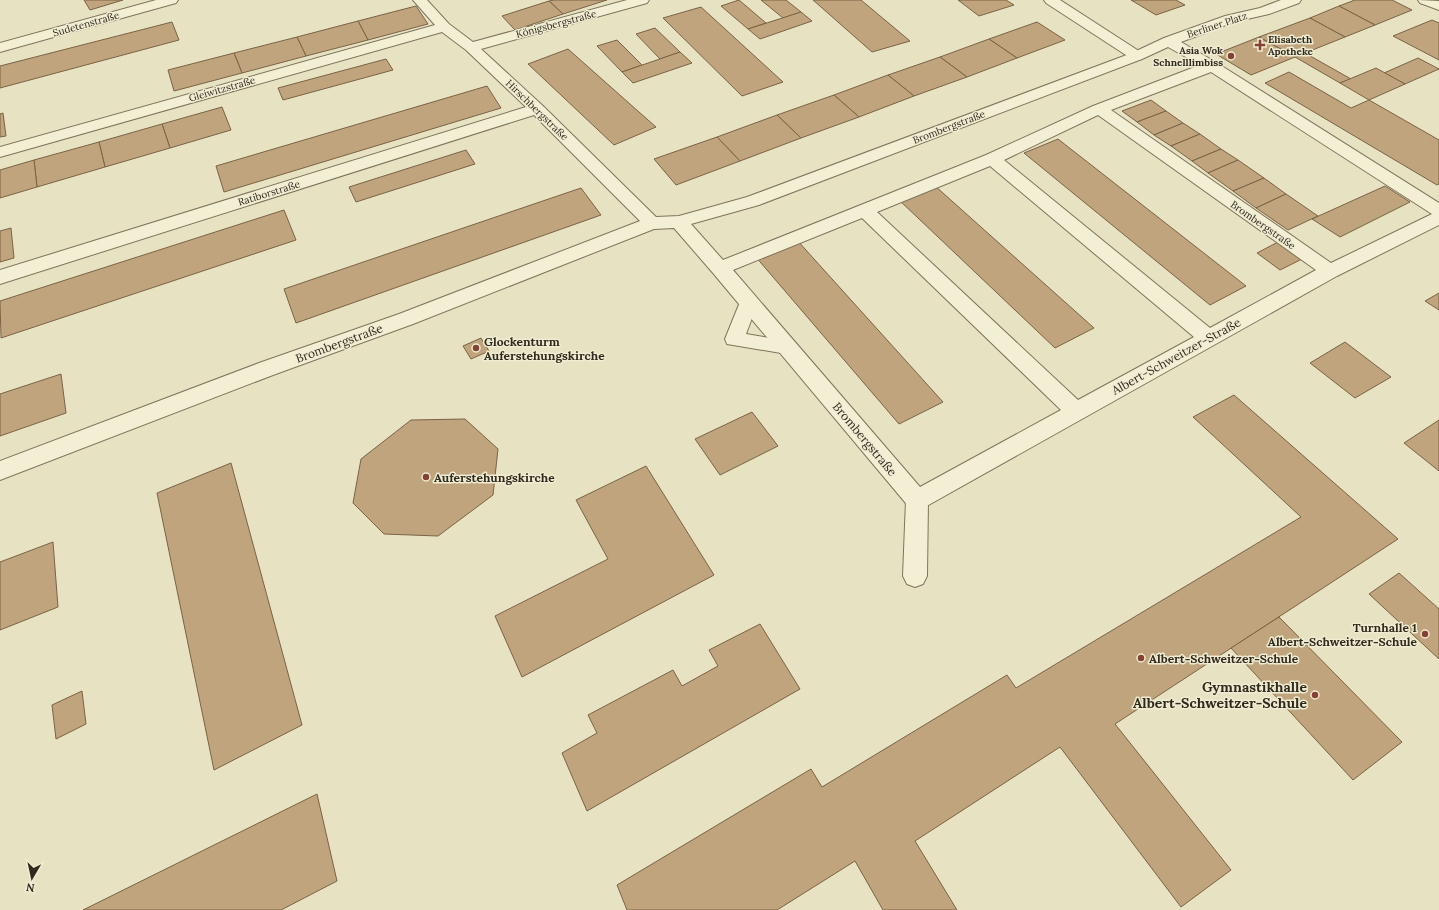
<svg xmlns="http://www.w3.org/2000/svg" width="1439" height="910" font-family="Lora,serif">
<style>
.building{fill:#c0a47d;stroke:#7a6345}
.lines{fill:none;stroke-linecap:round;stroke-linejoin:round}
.service-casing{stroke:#7e745c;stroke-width:2}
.minor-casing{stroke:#7e745c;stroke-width:2}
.service{fill:#f3efd4;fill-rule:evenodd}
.minor{fill:#f3efd4;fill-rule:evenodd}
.poi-dot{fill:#854134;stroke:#efecd1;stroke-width:1.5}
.labels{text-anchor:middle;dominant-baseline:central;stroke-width:3;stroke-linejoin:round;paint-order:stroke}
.far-street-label{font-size:10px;fill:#302a1e;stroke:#efecd1}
.far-poi-label{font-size:10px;font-weight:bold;fill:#302a1e;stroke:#efecd1;text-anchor:start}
.poi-label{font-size:12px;font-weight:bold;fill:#302a1e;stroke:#efecd1;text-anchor:start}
.street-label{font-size:12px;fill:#302a1e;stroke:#efecd1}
.near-poi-label{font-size:14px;font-weight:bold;fill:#302a1e;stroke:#efecd1;text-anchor:end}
</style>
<rect width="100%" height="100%" fill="#e7e2c2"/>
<g class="building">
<path d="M84,0H123L90,10Z"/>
<path d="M554,0H607L563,14L549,1Z"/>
<path d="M739,0L766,23L748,29L721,6Z"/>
<path d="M761,0H786L801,12L783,18Z"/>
<path d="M813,0H861L910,41L872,52Z"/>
<path d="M958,0H1006L1014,5L979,16Z"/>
<path d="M1131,0H1176L1185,5L1156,15Z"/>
<path d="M1355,0H1392L1412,10L1375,25L1339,6Z"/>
<path d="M549,1L563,14L515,30L502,16Z"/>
<path d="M416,6L428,24L368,40L358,21Z"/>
<path d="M1339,6L1375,25L1345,37L1310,18Z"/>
<path d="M701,7L783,82L742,96L663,18Z"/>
<path d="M801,12L812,21L760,39L748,29Z"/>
<path d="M1310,18L1345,37L1295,57L1259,37Z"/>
<path d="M1432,20L1439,23V60L1393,36Z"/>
<path d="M358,21L368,40L306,56L297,37Z"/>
<path d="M172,22L179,40L0,88V66Z"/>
<path d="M1037,22L1065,40L1017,58L989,39Z"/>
<path d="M655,28L680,52L660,59L636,34Z"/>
<path d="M297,37L306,56L242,73L234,53Z"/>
<path d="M1259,37L1295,57L1251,75L1216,54Z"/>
<path d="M989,39L1017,58L967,77L940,57Z"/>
<path d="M617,40L642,65L622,72L597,46Z"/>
<path d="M568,49L639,112L656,127L614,145L528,64Z"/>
<path d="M680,52L692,63L633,83L622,72Z"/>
<path d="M234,53L242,73L174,91L168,70Z"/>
<path d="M1305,53L1351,79L1340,83L1295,57Z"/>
<path d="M940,57L967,77L914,96L888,75Z"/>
<path d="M1418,58L1439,69L1405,84L1384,73Z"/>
<path d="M386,59L393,70L283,100L278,88Z"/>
<path d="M1376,68L1405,84L1369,100L1340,83Z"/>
<path d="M1289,72L1351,108L1369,100L1439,140V184L1437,185L1265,83Z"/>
<path d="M888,75L914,96L859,117L834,95Z"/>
<path d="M487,86L501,108L224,192L216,166Z"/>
<path d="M834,95L859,117L801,138L777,115Z"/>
<path d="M1151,100L1166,111L1137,122L1122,111Z"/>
<path d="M222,107L231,130L170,148L162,124Z"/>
<path d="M1166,111L1183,123L1154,135L1137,122Z"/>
<path d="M3,113L6,136L0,137V114Z"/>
<path d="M777,115L801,138L740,161L717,137Z"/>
<path d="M1183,123L1200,134L1171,146L1154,135Z"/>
<path d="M162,124L170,148L105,167L99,142Z"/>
<path d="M1200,134L1221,149L1192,161L1171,146Z"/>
<path d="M717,137L740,161L676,185L654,159Z"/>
<path d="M1058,139L1246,286L1210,305L1024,153Z"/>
<path d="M99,142L105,167L37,187L34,160Z"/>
<path d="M1221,149L1238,160L1208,173L1192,161Z"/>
<path d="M466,150L475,164L356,202L349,187Z"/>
<path d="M34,160L37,187L0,198V170Z"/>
<path d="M1238,160L1264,178L1233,191L1208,173Z"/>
<path d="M1264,178L1286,194L1256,208L1233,191Z"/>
<path d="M934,185L1094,328L1055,348L898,199Z"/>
<path d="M1385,186L1410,202L1340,237L1312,219Z"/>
<path d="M581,188L601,215L296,323L284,289Z"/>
<path d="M1286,194L1318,216L1288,230L1256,208Z"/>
<path d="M284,210L296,240L1,338L0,301Z"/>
<path d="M11,228L14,258L0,262V231Z"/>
<path d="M796,239L943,402L899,424L755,256Z"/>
<path d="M1278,242L1302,259L1280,270L1257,253Z"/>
<path d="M1439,293V310L1425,301Z"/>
<path d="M481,338L489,351L471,359L463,346Z"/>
<path d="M1345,342L1391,377L1355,398L1310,363Z"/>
<path d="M61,374L66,413L0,436V394Z"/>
<path d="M1234,395L1398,539L1115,724L1231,870L1181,907L1060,747L915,841L957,910H883L855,861L777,910H627L617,885L811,769L822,787L1007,675L1016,688L1301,517L1193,417Z"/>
<path d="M752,412L778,446L720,475L695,439Z"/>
<path d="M465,419L498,449L493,495L438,536L384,534L353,503L361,459L411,420Z"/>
<path d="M1439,420V471L1404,443Z"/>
<path d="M231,463L302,725L214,770L157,493Z"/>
<path d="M646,466L714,575L522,677L495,616L608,559L576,500Z"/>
<path d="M53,542L58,607L0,630V562Z"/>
<path d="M1399,573L1439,609V659L1369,594Z"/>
<path d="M1279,617L1402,742L1353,780L1231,648Z"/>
<path d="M760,624L800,689L587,811L562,753L597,733L588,715L673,670L682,686L718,666L709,650Z"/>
<path d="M82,691L86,724L56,739L52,705Z"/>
<path d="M317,794L337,881L281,910H83Z"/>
</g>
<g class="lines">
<g class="service-casing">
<g id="service">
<path d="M1044,0H1060L1142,53L1144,56L1142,59L1137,60L1132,59L1046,3Z"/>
<path d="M749,295L755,297L758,302L746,334L794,342L797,347L794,352L787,354L727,344L725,339L740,302L743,297Z"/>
<path d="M917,491L925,493L928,500L927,576L923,584L915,587L907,584L903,576L906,500L909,493Z"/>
</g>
</g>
<g class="minor-casing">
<g id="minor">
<path d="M156,0H178L176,3L0,52V43Z"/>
<path d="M413,0H427L449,24L473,42L627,0H649L647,3L481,49L543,106L656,217L679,216L747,197L1132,53L1164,38L1225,16L1260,8L1281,0H1301L1299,3L1269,14L1234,22L1181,42L1217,63L1439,203V225L1337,276L925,507L917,510L909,507L713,273L674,228L654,229L413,324L273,375L0,480V461L259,363L399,314L640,221L534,115L0,284V270L526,107L466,50L442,32L0,157V147L435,25ZM1168,47L1200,65L1093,106L986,155L723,260L691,224L759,205L1142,59ZM1211,72L1432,214L1331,263L1111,110ZM1098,115L1316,270L1210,328L1004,160ZM990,166L1194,337L1078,400L877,212ZM862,218L1061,410L920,487L733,270Z"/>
<path d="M1418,0L1439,1V10L1420,3Z"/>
</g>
</g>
<use href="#service" class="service"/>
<use href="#minor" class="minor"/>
</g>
<g class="poi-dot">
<path d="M1258 39h4v4h4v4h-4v4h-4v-4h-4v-4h4z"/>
<circle cx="1231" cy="56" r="4"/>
<circle cx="476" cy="348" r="4"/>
<circle cx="426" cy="477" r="4"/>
<circle cx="1425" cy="634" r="4"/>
<circle cx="1141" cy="658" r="4"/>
<circle cx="1315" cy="695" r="4"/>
</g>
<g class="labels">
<g class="far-street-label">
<text transform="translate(86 24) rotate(-16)">Sudetenstraße</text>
<text transform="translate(556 24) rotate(-15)">Königsbergstraße</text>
<text transform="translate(1217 25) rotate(-18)">Berliner Platz</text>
<text transform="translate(222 89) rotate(-16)">Gleiwitzstraße</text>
<text transform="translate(537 110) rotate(44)">Hirschbergstraße</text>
<text transform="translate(949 127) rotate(-21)">Brombergstraße</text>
<text transform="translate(269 193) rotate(-17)">Ratiborstraße</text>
<text transform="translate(1263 225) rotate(35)">Brombergstraße</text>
</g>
<g class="far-poi-label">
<text x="1268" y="39">Elisabeth<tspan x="1268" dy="12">Apotheke</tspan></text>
<text x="1223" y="50" text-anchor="end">Asia Wok<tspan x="1223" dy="12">Schnelllimbiss</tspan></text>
</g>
<g class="poi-label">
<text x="484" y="341">Glockenturm<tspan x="484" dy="14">Auferstehungskirche</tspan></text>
<text x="434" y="477">Auferstehungskirche</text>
<text x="1417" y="627" text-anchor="end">Turnhalle 1<tspan x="1417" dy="14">Albert-Schweitzer-Schule</tspan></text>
<text x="1149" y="658">Albert-Schweitzer-Schule</text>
</g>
<g class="street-label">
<text transform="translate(339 343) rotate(-20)">Brombergstraße</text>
<text transform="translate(1176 356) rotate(-29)">Albert-Schweitzer-Straße</text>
<text transform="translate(865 439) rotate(50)">Brombergstraße</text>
</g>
<g class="near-poi-label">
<text x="1307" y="687">Gymnastikhalle<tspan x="1307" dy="16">Albert-Schweitzer-Schule</tspan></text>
</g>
</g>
<g transform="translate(32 878) rotate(189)" stroke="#efecd1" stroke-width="3" paint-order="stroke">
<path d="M0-3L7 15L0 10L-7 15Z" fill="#302a1e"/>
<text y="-6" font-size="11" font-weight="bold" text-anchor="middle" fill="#302a1e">N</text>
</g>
</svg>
